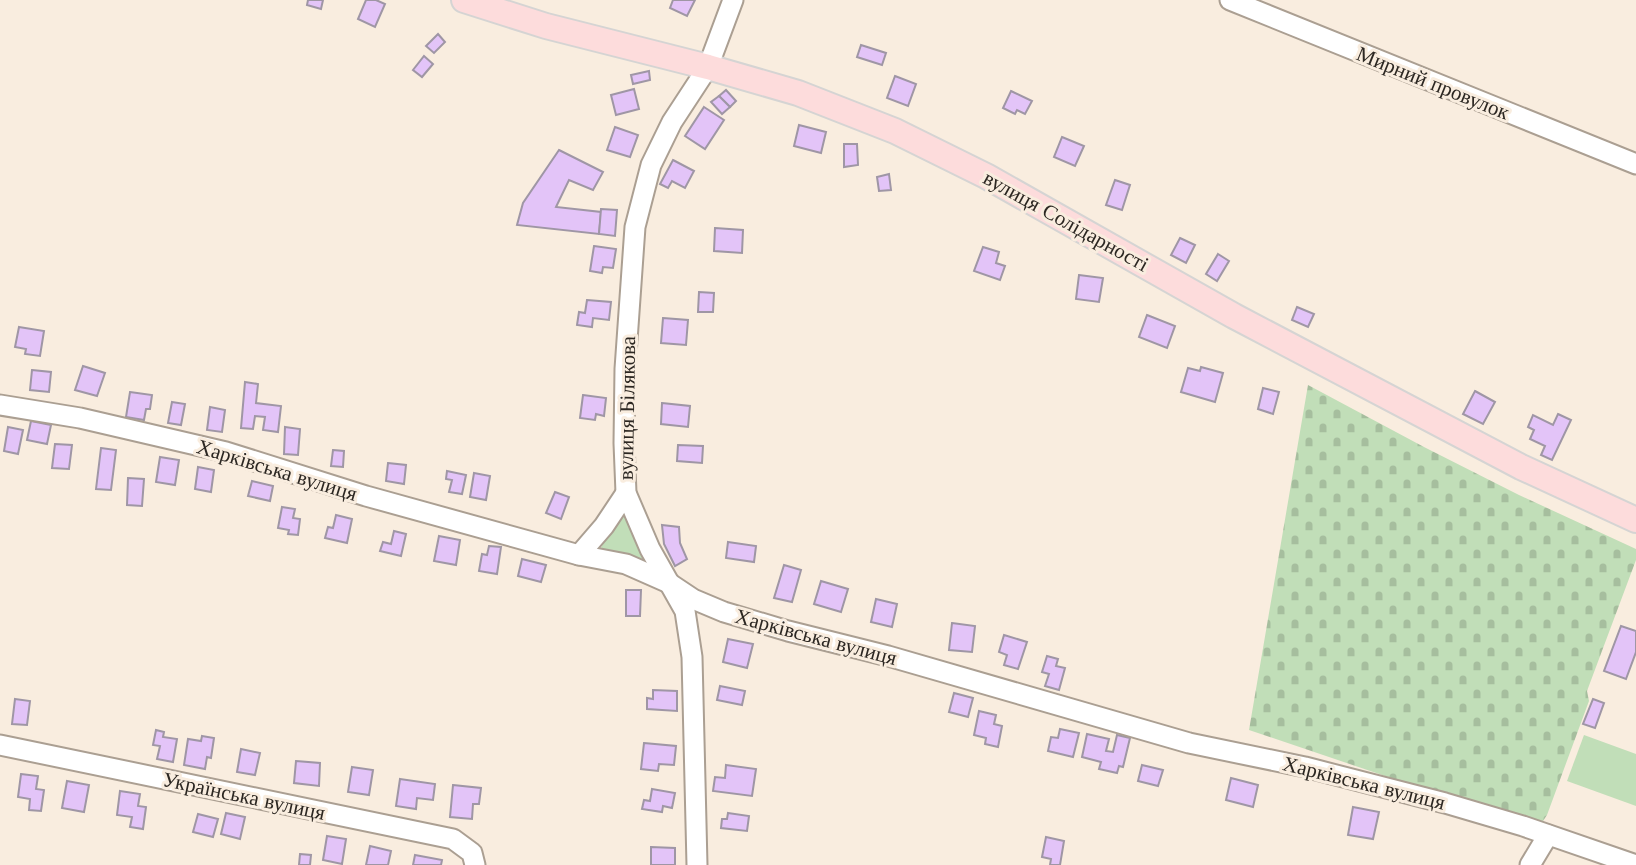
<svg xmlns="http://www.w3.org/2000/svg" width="1636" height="865" font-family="'Libre Baskerville',serif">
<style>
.green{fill:#c1deb8}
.cemetery{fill:url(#cemetery-stones)}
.building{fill:#e3c4f8;stroke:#9f96a5;stroke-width:2}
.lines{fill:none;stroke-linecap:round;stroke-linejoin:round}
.minor-casing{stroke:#ab9f92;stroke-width:23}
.major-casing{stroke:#d5d4d3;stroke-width:28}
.minor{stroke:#fff;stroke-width:19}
.major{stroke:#fddcdc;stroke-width:24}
.labels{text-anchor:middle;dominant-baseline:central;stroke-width:6;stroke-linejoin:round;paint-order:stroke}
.street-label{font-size:21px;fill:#2c2722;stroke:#f9eddf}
</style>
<defs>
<pattern id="cemetery-stones" width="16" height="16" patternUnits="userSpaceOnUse" patternTransform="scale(1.75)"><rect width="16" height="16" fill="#c1deb8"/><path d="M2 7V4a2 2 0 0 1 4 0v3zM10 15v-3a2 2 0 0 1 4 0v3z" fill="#a6be9e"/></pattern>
</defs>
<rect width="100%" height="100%" fill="#f9eddf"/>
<g class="green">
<path d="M625,513L656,572L599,553L614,517Z"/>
<path d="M1584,735L1636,754V806L1567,781Z"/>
</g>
<path class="cemetery" d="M1308,385L1424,447L1519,495L1636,549V560L1587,691L1589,701L1547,815L1541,824L1397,786L1394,779L1249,730Z"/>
<g class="building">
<path d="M308,0H323L321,9L307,5Z"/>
<path d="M366,0H376L385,4L375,27L358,19Z"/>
<path d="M673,0H695L687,16L670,8Z"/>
<path d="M438,34L445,42L434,53L426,46Z"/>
<path d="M861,45L886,53L882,65L857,57Z"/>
<path d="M424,56L433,64L422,77L413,70Z"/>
<path d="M649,71L650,80L633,84L631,75Z"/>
<path d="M895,76L916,84L908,106L887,98Z"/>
<path d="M634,89L639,109L616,115L611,95Z"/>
<path d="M726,90L736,101L730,107L719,96Z"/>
<path d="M1011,91L1032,101L1025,114L1017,110L1015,114L1003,108Z"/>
<path d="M719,96L730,107L722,114L711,102Z"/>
<path d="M704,107L724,120L705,149L685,136Z"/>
<path d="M799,125L826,132L821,153L794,146Z"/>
<path d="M615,127L638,135L630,157L607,150Z"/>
<path d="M1062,137L1084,146L1075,166L1054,157Z"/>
<path d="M844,144H857L858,165L844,167Z"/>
<path d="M559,150L603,172L593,190L569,180L556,207L601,212L599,234L517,225L523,203Z"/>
<path d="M673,160L694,171L685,188L672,181L668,188L660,184Z"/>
<path d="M889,174L891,190L879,191L877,177Z"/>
<path d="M1115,180L1130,185L1122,210L1106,205Z"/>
<path d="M601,209L617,210L615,236L599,234Z"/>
<path d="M715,228L743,230L742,253L714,251Z"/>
<path d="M1180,238L1195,245L1186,263L1171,255Z"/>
<path d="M594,246L616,249L613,268L603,267L602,273L590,271Z"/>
<path d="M983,247L999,252L996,263L1005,266L1000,280L974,271Z"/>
<path d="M1218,254L1229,261L1217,281L1206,274Z"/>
<path d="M1079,275L1103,278L1099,302L1076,299Z"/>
<path d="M699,292L714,293L713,312H698Z"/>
<path d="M587,300L611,302L609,320L593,318L592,327L577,325L579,312L585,313Z"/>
<path d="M1297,307L1314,314L1308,327L1292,320Z"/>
<path d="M1147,315L1175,326L1167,348L1139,337Z"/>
<path d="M663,318L688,320L686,345L661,343Z"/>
<path d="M19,327L44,331L40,356L25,354L26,349L15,347Z"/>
<path d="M83,366L105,373L97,396L75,390Z"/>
<path d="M1201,367L1223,373L1215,402L1181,392L1188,368L1200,371Z"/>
<path d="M32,370L51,372L49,392L30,390Z"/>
<path d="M245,382L258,384L256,403L281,406L278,432L263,430L265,417L255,416L253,429L241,428Z"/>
<path d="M1263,388L1279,392L1273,414L1258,409Z"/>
<path d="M1475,391L1495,402L1483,424L1463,414Z"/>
<path d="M130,392L152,395L150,409H146L144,420L126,417Z"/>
<path d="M583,395L606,398L604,416L596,414L595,420L580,418Z"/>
<path d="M172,402L185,404L181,425L168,423Z"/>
<path d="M662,403L690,406L688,427L661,424Z"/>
<path d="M210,407L225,410L222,432L207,430Z"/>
<path d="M1558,414L1571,420L1552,460L1541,455L1545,446L1530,439L1534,430L1528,427L1533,415L1553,425Z"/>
<path d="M31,421L51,425L47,444L27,440Z"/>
<path d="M8,427L23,430L18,454L4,451Z"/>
<path d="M285,427L300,429L298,455L284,454Z"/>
<path d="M55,444L72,445L69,469L52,468Z"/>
<path d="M678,445L703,446L702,463L677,461Z"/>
<path d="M101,448L116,450L111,490L96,489Z"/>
<path d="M333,450L344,451L343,467L331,466Z"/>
<path d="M160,457L179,460L175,485L156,482Z"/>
<path d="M388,463L406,465L404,484L386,481Z"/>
<path d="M198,467L214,470L211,492L195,489Z"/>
<path d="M447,471L466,475L462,494L449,492L452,480L446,479Z"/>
<path d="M474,473L490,476L486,500L470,497Z"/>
<path d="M128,478L144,479L142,506L127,505Z"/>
<path d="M252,481L273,486L270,501L248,496Z"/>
<path d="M555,492L569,497L561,519L546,513Z"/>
<path d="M282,507L295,509L293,518L300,519L298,535L288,534L289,530L278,528Z"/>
<path d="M336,515L352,519L347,543L325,538L328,527L333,528Z"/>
<path d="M662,525L679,527L680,543L687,559L675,566L664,544Z"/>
<path d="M394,531L406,534L401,556L380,551L383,542L391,544Z"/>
<path d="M439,536L460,540L456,565L434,561Z"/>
<path d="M728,542L756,546L754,562L726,558Z"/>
<path d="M489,546L501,547L497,574L479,571L482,554L487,555Z"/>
<path d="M522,559L546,565L541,582L518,576Z"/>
<path d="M784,565L801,570L792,602L774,598Z"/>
<path d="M821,581L848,589L841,612L814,604Z"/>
<path d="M626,590H641L640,616H626Z"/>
<path d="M876,599L897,604L892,627L871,622Z"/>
<path d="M952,623L975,626L972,652L949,650Z"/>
<path d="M1621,626L1636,631V652L1626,679L1604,671Z"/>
<path d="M1004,635L1027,642L1018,669L1004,665L1007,655L999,652Z"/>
<path d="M728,639L753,644L747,668L723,662Z"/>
<path d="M1047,656L1058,659L1056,666L1065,668L1059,690L1045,686L1049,674L1042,672Z"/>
<path d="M720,686L745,691L742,705L717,700Z"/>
<path d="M653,690L677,691V711L647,709V698L653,699Z"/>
<path d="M954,693L973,698L968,717L949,712Z"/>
<path d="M15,699L30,701L27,725L12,724Z"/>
<path d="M1593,699L1604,703L1595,728L1583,724Z"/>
<path d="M979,711L996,715L994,724L1002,726L998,747L985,744L986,738L974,735Z"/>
<path d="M1060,729L1079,733L1073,757L1048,751L1051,737L1058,738Z"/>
<path d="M156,730L164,732L163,737L177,739L173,762L157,759L160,746L153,745Z"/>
<path d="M1087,734L1109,739L1106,751L1113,752L1117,735L1130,738L1123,767L1119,766L1117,773L1099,769L1101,762L1082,757Z"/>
<path d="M202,736L214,738L211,758L207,757L205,769L184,765L188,739L201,741Z"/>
<path d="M644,743L676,746L674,765L659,764L658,771L641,769Z"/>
<path d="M241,749L260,753L255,775L237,772Z"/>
<path d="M296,761L320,763L319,786L294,783Z"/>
<path d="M726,765L756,769L752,796L713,791L715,777L725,778Z"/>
<path d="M1142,765L1163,770L1158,786L1138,781Z"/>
<path d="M352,767L373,770L369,795L348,792Z"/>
<path d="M21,774L38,776L36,789L44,790L41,811L29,810L30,799L18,797Z"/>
<path d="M1231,778L1258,785L1253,807L1226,800Z"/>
<path d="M400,779L435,784L433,800L417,798L416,809L396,806Z"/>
<path d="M67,781L89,785L84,812L62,808Z"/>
<path d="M453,785L481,788L479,804H473L472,819L450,817Z"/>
<path d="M652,789L675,793L672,808L663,806L662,812L642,809L644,800L650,801Z"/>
<path d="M120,791L140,794L138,806L146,807L143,829L130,827L132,817L117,815Z"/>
<path d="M1353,807L1379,812L1373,839L1348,835Z"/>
<path d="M226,813L245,817L240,839L221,834Z"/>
<path d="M728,813L749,816L747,831L721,828L722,819H727Z"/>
<path d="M198,814L218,819L213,837L193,832Z"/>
<path d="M327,836L346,839L342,864L323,860Z"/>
<path d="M1046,837L1064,841L1060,865H1050L1051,859L1042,857Z"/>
<path d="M370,846L391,851L388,865H366Z"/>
<path d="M651,847L675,848V865H651Z"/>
<path d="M300,854L311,855L310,865H299Z"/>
<path d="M415,855L442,860L441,865H413Z"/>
</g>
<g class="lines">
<g class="minor-casing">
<g id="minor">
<path d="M1230,0L1636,164"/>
<path d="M0,405L80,418L226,452L366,496L579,555L626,564L669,583L693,599L724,612L788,631L888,656L1189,743L1305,767L1445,803L1523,826L1636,865"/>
<path d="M579,555L604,526L626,493"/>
<path d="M0,745L453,839L472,853L475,865"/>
<path d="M697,865L692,657L685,611L650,549L626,493L624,443L625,369L635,227L651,165L672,122L708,67L733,0"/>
<path d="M1530,865L1548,835"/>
</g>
</g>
<g class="major-casing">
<path id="major" d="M464,0L546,26L708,67L798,93L895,131L986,176L1234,316L1521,467L1636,520"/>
</g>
<use href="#minor" class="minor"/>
<use href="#major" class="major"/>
</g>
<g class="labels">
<g class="street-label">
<text transform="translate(1433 83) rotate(22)">Мирний провулок</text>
<text transform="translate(1066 221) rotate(29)">вулиця Солідарності</text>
<text transform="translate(627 408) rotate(-89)">вулиця Білякова</text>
<text transform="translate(277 470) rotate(17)">Харківська вулиця</text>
<text transform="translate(816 637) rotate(15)">Харківська вулиця</text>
<text transform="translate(1364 783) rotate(14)">Харківська вулиця</text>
<text transform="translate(244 796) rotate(12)">Українська вулиця</text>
</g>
</g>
</svg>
